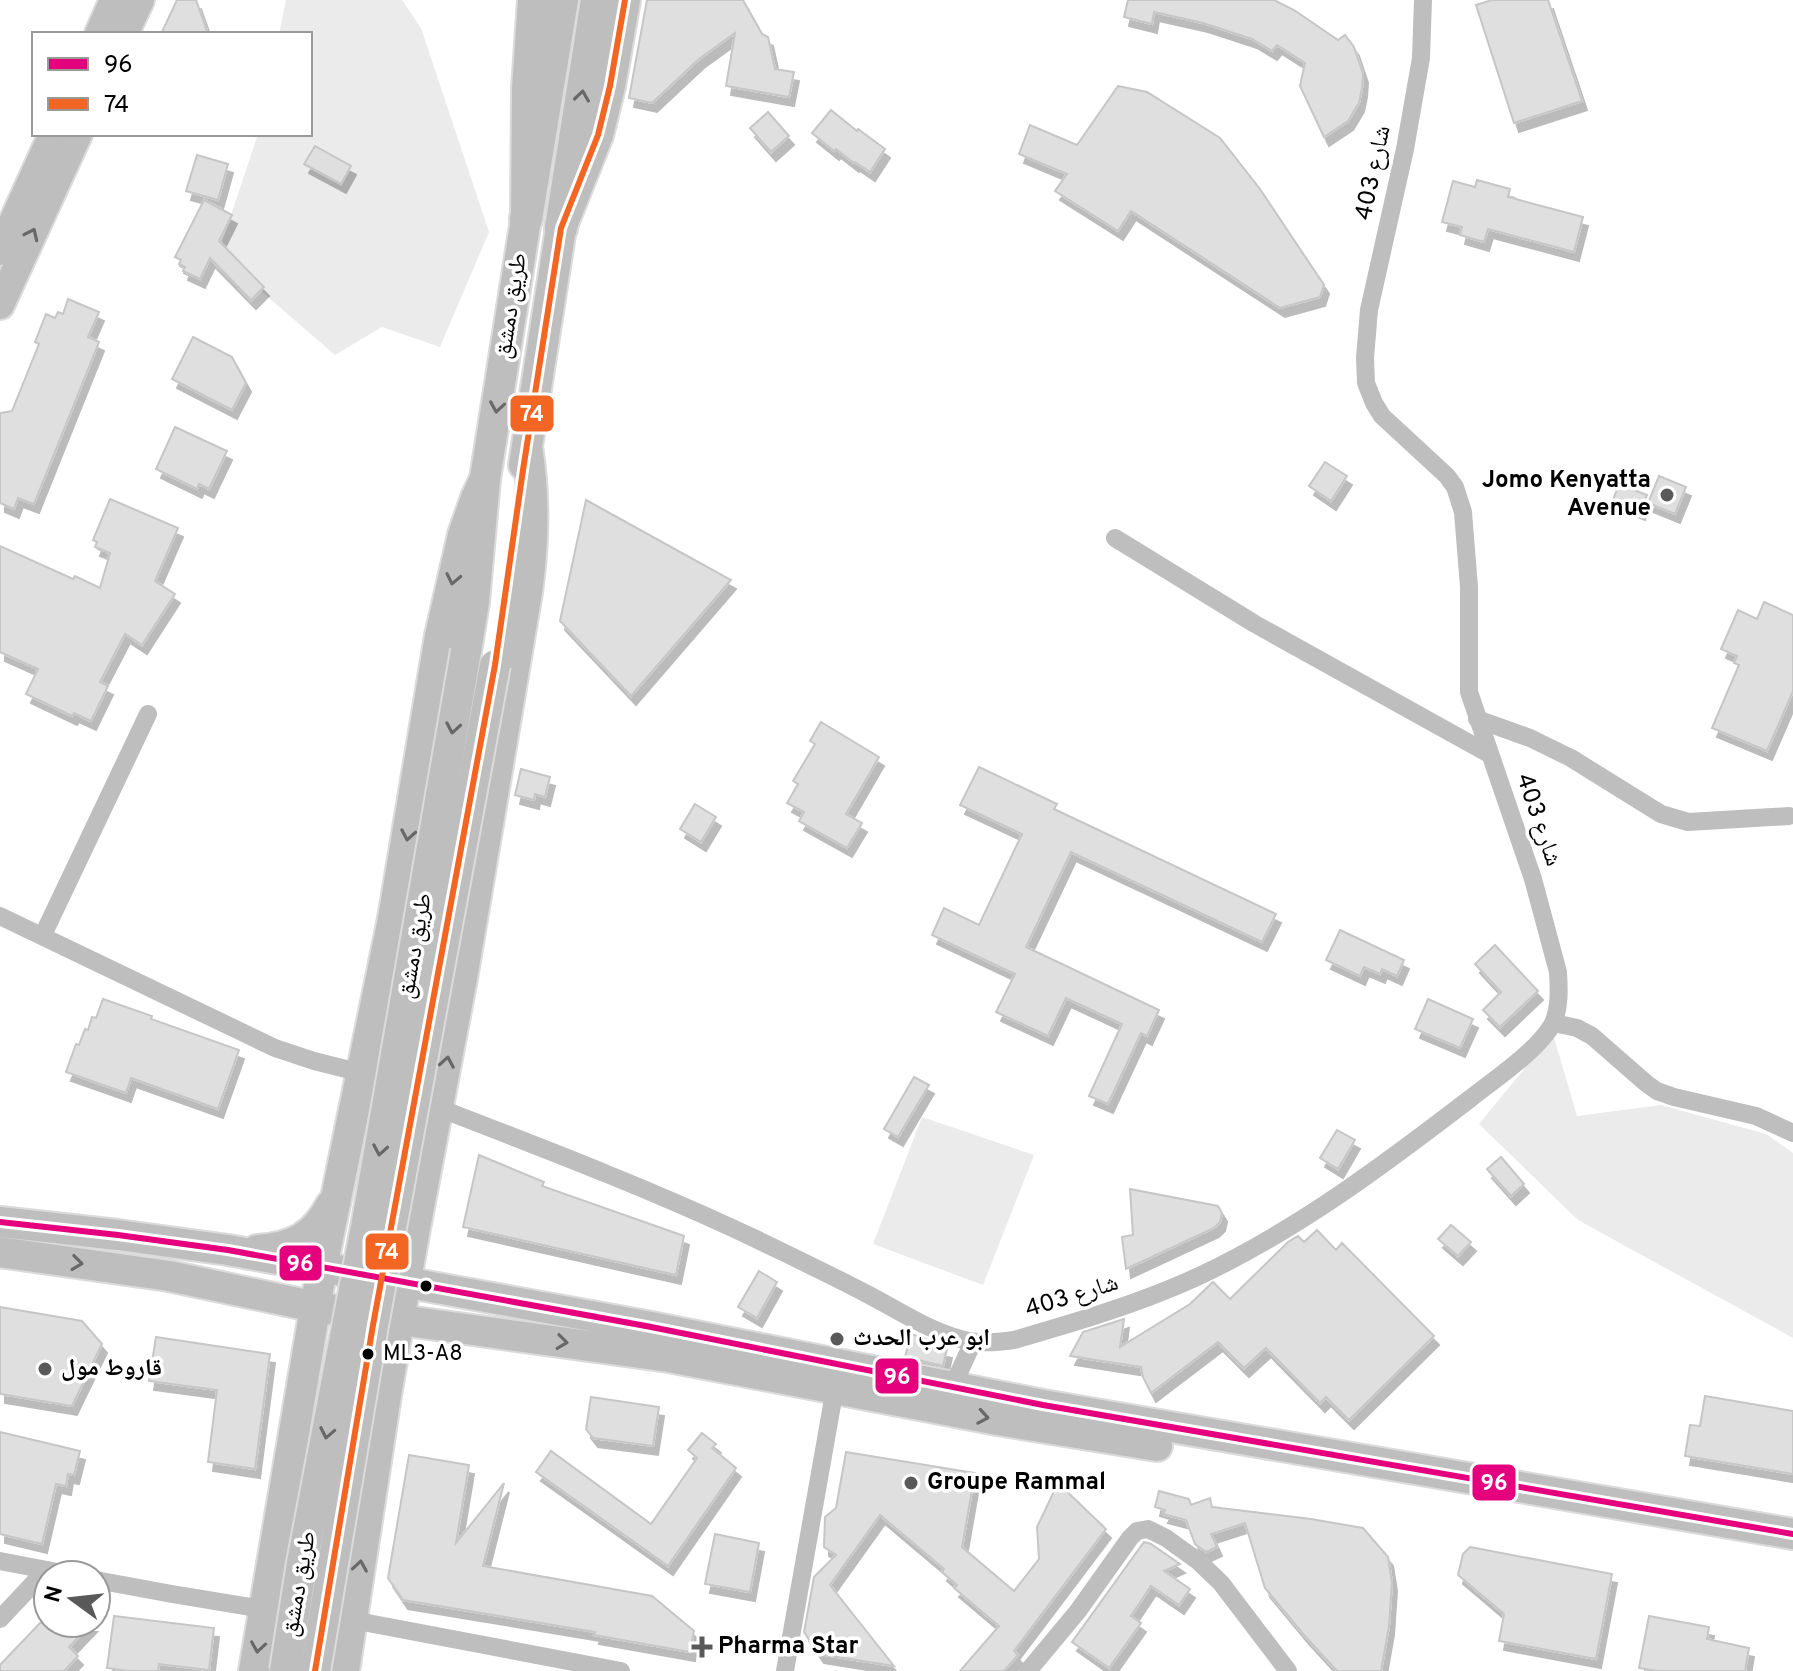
<svg xmlns="http://www.w3.org/2000/svg" width="1793" height="1671" font-family="Overpass,'Noto Naskh Arabic',sans-serif">
<style>
.green{fill:#ebebeb}
.building{fill:#dfdfdf;stroke:#c6c6c6;stroke-width:2;filter:url(#shadow)}
.lines{fill:none;stroke-linecap:round;stroke-linejoin:round}
.primary-casing{stroke:#dbdbdb;stroke-width:32}
.trunk-casing{stroke:#dbdbdb;stroke-width:34}
.motorway-casing{stroke:#dbdbdb;stroke-width:36}
.minor{stroke:#bebebe;stroke-width:18}
.primary{stroke:#bebebe;stroke-width:28}
.trunk{stroke:#bebebe;stroke-width:30}
.motorway{stroke:#bebebe;stroke-width:32}
.trunk-bridge-casing{stroke:#dbdbdb;stroke-width:34;stroke-linecap:butt}
.trunk-bridge{stroke:#bebebe;stroke-width:30}
.bus-1-casing{stroke:#fff;stroke-width:12}
.bus-2-casing{stroke:#fff;stroke-width:12}
.bus-1{stroke:#e5007d;stroke-width:6}
.bus-2{stroke:#f26522;stroke-width:6}
.oneway{stroke:#686868}
.poi-dot{fill:#595959;stroke:#fff;stroke-width:3}
.bus-dot{fill:#000;stroke:#fff;stroke-width:3}
.labels{text-anchor:middle;dominant-baseline:central;stroke-width:7;stroke-linejoin:round;paint-order:stroke}
.bus-label{font-size:22px;fill:#000;stroke:#fff;text-anchor:start}
.street-label{font-size:24px;fill:#000;stroke:#fff}
.poi-label{font-size:24px;font-weight:bold;fill:#000;stroke:#fff;text-anchor:start}
.line-badge{stroke:#fff;stroke-width:3}
.badge-label{font-size:22px;text-anchor:middle;font-weight:bold;fill:#fff}
</style>
<defs>
<filter id="shadow"><feDropShadow dx="5" dy="9" stdDeviation="0" flood-color="#0004"/></filter>
</defs>
<rect width="100%" height="100%" fill="#fff"/>
<g class="green">
<path d="M286,0H402L421,28L489,232L440,347L382,327L335,355L218,254L258,134H310V34H279Z"/>
<path d="M1553,1034L1577,1116L1661,1105L1766,1134L1793,1153V1338L1578,1220L1479,1124Z"/>
<path d="M922,1117L1034,1155L983,1285L873,1244Z"/>
</g>
<g class="building">
<path d="M177,0H196L208,34H161Z"/>
<path d="M647,0H743L762,34L768,37L775,69L794,72L789,97L726,86L735,33L699,59L652,103L629,98Z"/>
<path d="M1128,0H1274L1294,10L1338,40L1345,35L1354,47L1363,74L1362,88L1359,103L1348,121L1324,137L1300,86L1305,63L1277,45L1272,51L1252,39L1203,23L1154,12L1152,24L1124,17Z"/>
<path d="M1492,0H1548L1582,101L1514,123L1476,5Z"/>
<path d="M1118,86L1147,92L1220,138L1260,189L1324,285L1320,297L1280,308L1131,211L1118,231L1055,191L1067,174L1019,154L1030,125L1077,145Z"/>
<path d="M831,110L857,131L858,129L885,149L870,172L855,162L854,163L836,149L834,151L812,133Z"/>
<path d="M768,112L789,136L771,152L750,128Z"/>
<path d="M315,146L351,166L341,184L304,164Z"/>
<path d="M197,155L228,164L218,200L186,191Z"/>
<path d="M1477,180L1510,189L1508,197L1583,217L1574,252L1488,229L1484,242L1460,235L1462,227L1442,222L1453,181L1475,187Z"/>
<path d="M204,200L232,215L219,241L264,287L251,300L210,258L200,279L183,271L185,267L179,264L181,260L175,257Z"/>
<path d="M68,299L99,312L88,337L99,342L34,504L18,498L14,509L0,503V413L12,411L39,344L35,342L46,314L55,318L58,312L63,314Z"/>
<path d="M193,337L232,357L246,383L232,410L172,379Z"/>
<path d="M175,427L227,451L209,489L199,484L197,489L156,469Z"/>
<path d="M1325,462L1347,476L1331,501L1309,486Z"/>
<path d="M1659,476L1686,487L1675,514L1648,503Z"/>
<path d="M1619,484L1647,495L1640,511L1613,500Z"/>
<path d="M110,499L178,528L155,581L175,594L142,645L125,634L100,682L108,686L91,721L74,713L72,716L26,694L38,669L0,652V546L73,579L75,576L100,588L110,553L95,547L97,542L93,540Z"/>
<path d="M586,500L731,580L631,696L560,621Z"/>
<path d="M1764,602L1793,615V691L1767,751L1712,728L1739,665L1734,663L1737,656L1721,649L1738,610L1757,619Z"/>
<path d="M821,722L879,757L846,814L862,823L847,848L799,821L804,812L787,803L798,784L793,781L815,744L810,741Z"/>
<path d="M979,767L1057,804L1054,809L1276,914L1262,942L1071,852L1026,947L1159,1010L1147,1036L1141,1033L1108,1104L1089,1096L1122,1024L1066,998L1048,1036L996,1012L1015,974L932,935L944,908L979,925L1022,834L960,805Z"/>
<path d="M521,769L550,777L545,797L535,794L534,800L515,795Z"/>
<path d="M695,804L716,817L701,842L680,829Z"/>
<path d="M1340,930L1404,960L1397,976L1382,969L1380,974L1364,967L1360,976L1326,960Z"/>
<path d="M1495,945L1538,991L1500,1027L1483,1010L1501,992L1475,964Z"/>
<path d="M103,999L152,1016L151,1019L239,1050L218,1109L131,1078L126,1093L66,1072L76,1044L79,1045L85,1029L88,1030L92,1017L96,1018Z"/>
<path d="M1428,999L1473,1019L1460,1048L1415,1029Z"/>
<path d="M914,1077L929,1085L898,1137L884,1129Z"/>
<path d="M1337,1130L1355,1140L1338,1169L1320,1158Z"/>
<path d="M479,1155L544,1182L542,1186L684,1236L676,1275L463,1227Z"/>
<path d="M1501,1157L1524,1184L1511,1196L1487,1169Z"/>
<path d="M1130,1189L1218,1206L1222,1213L1220,1222L1214,1228L1126,1269L1122,1237L1133,1235Z"/>
<path d="M1451,1225L1471,1242L1458,1256L1438,1239Z"/>
<path d="M1317,1230L1336,1250L1342,1243L1434,1336L1349,1420L1326,1397L1320,1403L1266,1348L1244,1368L1218,1342L1151,1393L1143,1377L1141,1367L1070,1356L1083,1332L1124,1319L1120,1347L1190,1304L1213,1282L1230,1299L1288,1242L1298,1236L1304,1242Z"/>
<path d="M759,1271L777,1282L757,1318L738,1307Z"/>
<path d="M0,1307L82,1321L102,1344L72,1406L0,1394Z"/>
<path d="M911,1334L929,1340L928,1345L947,1349L943,1366L905,1357Z"/>
<path d="M156,1337L270,1354L255,1469L208,1462L217,1390L149,1381Z"/>
<path d="M1705,1396L1793,1411V1474L1685,1456L1690,1425L1700,1426Z"/>
<path d="M591,1397L659,1407L653,1446L593,1438L586,1429Z"/>
<path d="M0,1432L80,1451L74,1475L68,1474L66,1486L56,1484L42,1544L0,1534Z"/>
<path d="M702,1433L716,1444L712,1448L736,1468L668,1566L536,1472L551,1451L651,1524L697,1458L688,1450Z"/>
<path d="M846,1452L975,1473L962,1547L1014,1591L1039,1559L1037,1527L1058,1483L1106,1529L1014,1651L1018,1655L1004,1671H960L999,1626L954,1588L957,1585L942,1572L944,1569L880,1515L830,1585L894,1666L819,1654L804,1632L814,1577L836,1555L824,1547L825,1517L836,1508Z"/>
<path d="M409,1455L469,1465L456,1543L504,1483L483,1566L652,1596L694,1631L690,1652L594,1635L595,1632L403,1600L388,1578Z"/>
<path d="M1159,1491L1189,1499L1191,1505L1210,1498L1212,1507L1311,1519L1363,1528L1388,1557L1392,1582L1389,1626L1381,1671H1337L1304,1635L1265,1588L1245,1523L1211,1534L1217,1547L1206,1552L1195,1544L1186,1520L1163,1514L1165,1510L1155,1507Z"/>
<path d="M715,1534L759,1543L750,1592L705,1584Z"/>
<path d="M1144,1542L1151,1544L1180,1564L1164,1571L1190,1589L1179,1605L1151,1586L1131,1616L1141,1623L1109,1668L1072,1642Z"/>
<path d="M1470,1547L1612,1574L1596,1659L1499,1641L1504,1614L1458,1575L1463,1554Z"/>
<path d="M114,1616L214,1628L209,1670L159,1664L158,1671H129L107,1668Z"/>
<path d="M1649,1616L1709,1627L1707,1639L1749,1648L1745,1671H1657L1639,1668Z"/>
<path d="M40,1623H92L69,1647L78,1656L64,1671H0V1665Z"/>
</g>
<g class="lines">
<g class="primary-casing">
<g id="primary">
<path d="M99,34L114,0"/>
<path d="M124,34L140,0"/>
<path d="M0,251L53,134"/>
<path d="M0,305L78,134"/>
</g>
</g>
<g class="trunk-casing">
<g id="trunk">
<path d="M524,465L561,228L598,135L610,86L625,0"/>
<path d="M466,651L474,602L485,479L526,219L527,89L533,0"/>
<path d="M0,1222L118,1235L228,1250L646,1326L1043,1405L1793,1534"/>
<path d="M257,1250C293,1248 314,1237 331,1205"/>
<path d="M0,1252L169,1276L316,1307L400,1320L669,1357L998,1420L1157,1446"/>
<path d="M254,1671L322,1267L393,919L440,636L463,535L476,498L485,479"/>
<path d="M344,1671L386,1395L415,1228L462,978L527,592C534,542 535,496 527,447"/>
</g>
</g>
<g class="motorway-casing">
<g id="motorway">
<path d="M526,219L562,0"/>
<path d="M561,228L597,0"/>
</g>
</g>
<g class="minor">
<path d="M1115,538L1255,624L1489,754"/>
<path d="M1477,719L1530,738L1571,758L1661,814L1688,822L1789,816"/>
<path d="M0,916L275,1048L314,1061L362,1073"/>
<path d="M43,935L148,714"/>
<path d="M1554,1023L1577,1028L1592,1036L1647,1084L1657,1091L1674,1097L1756,1116L1793,1133"/>
<path d="M439,1108C545,1149 655,1191 758,1240C795,1258 831,1275 867,1294C896,1309 923,1327 954,1337C974,1344 993,1343 1014,1340C1076,1322 1138,1304 1197,1277C1296,1231 1385,1164 1471,1098C1495,1079 1537,1051 1552,1025C1560,1010 1559,989 1558,972L1533,879L1469,692V587L1463,512L1455,487L1447,476L1382,416L1374,403L1366,383L1365,358L1369,310L1405,149L1421,58L1423,0"/>
<path d="M951,1395L956,1379L973,1342"/>
<path d="M0,1561L73,1575"/>
<path d="M96,1580L172,1594L263,1609"/>
<path d="M0,1619L46,1570"/>
<path d="M352,1620L621,1671"/>
<path d="M785,1671L835,1388"/>
<path d="M1028,1671L1078,1611L1130,1538L1137,1531L1148,1529L1166,1538L1198,1561L1221,1583L1288,1671"/>
</g>
<use href="#primary" class="primary"/>
<use href="#trunk" class="trunk"/>
<use href="#motorway" class="motorway"/>
<g class="trunk-bridge-casing">
<g id="trunk-bridge">
<path d="M285,1671L302,1563L367,1222L466,651"/>
<path d="M315,1671L373,1325L495,665"/>
</g>
</g>
<use href="#trunk-bridge" class="trunk-bridge"/>
<g class="bus-1-casing">
<path id="bus-1" d="M0,1222L118,1235L228,1250L646,1326L1043,1405L1793,1534"/>
</g>
<g class="bus-2-casing">
<path id="bus-2" d="M315,1671L373,1325L495,665L523,470L561,228L598,135L610,86L625,0"/>
</g>
<use href="#bus-1" class="bus-1"/>
<use href="#bus-2" class="bus-2"/>
</g>
<defs><path id="oneway-chevron" d="M-2-3.5L2.5 0L-2 3.5" fill="none" stroke-width="1.6" stroke-linecap="round" stroke-linejoin="round" transform="scale(2)"/></defs>
<g class="oneway">
<use href="#oneway-chevron" transform="translate(582 96) rotate(-82)"/>
<use href="#oneway-chevron" transform="translate(32 234) rotate(-65)"/>
<use href="#oneway-chevron" transform="translate(497 407) rotate(99)"/>
<use href="#oneway-chevron" transform="translate(453 579) rotate(102)"/>
<use href="#oneway-chevron" transform="translate(453 728) rotate(100)"/>
<use href="#oneway-chevron" transform="translate(408 835) rotate(100)"/>
<use href="#oneway-chevron" transform="translate(447 1062) rotate(-80)"/>
<use href="#oneway-chevron" transform="translate(380 1150) rotate(100)"/>
<use href="#oneway-chevron" transform="translate(77 1263) rotate(7)"/>
<use href="#oneway-chevron" transform="translate(562 1342) rotate(7)"/>
<use href="#oneway-chevron" transform="translate(983 1417) rotate(10)"/>
<use href="#oneway-chevron" transform="translate(327 1433) rotate(101)"/>
<use href="#oneway-chevron" transform="translate(360 1566) rotate(-81)"/>
<use href="#oneway-chevron" transform="translate(258 1647) rotate(99)"/>
</g>
<g class="poi-dot">
<circle cx="1667" cy="495" r="8"/>
<circle cx="837" cy="1339" r="8"/>
<circle cx="45" cy="1369" r="8"/>
<circle cx="911" cy="1483" r="8"/>
<path d="M698 1635h8v8h8v8h-8v8h-8v-8h-8v-8h8z"/>
</g>
<g class="bus-dot">
<circle cx="426" cy="1286" r="7"/>
<circle cx="368" cy="1354" r="7"/>
</g>
<g class="labels">
<g class="bus-label">
<text x="383" y="1354">ML3-A8</text>
</g>
<g class="street-label">
<text transform="translate(1374 173) rotate(-78)">شارع 403</text>
<text transform="translate(512 306) rotate(-81)">طريق دمشق</text>
<text transform="translate(1538 820) rotate(71)">شارع 403</text>
<text transform="translate(416 946) rotate(-80)">طريق دمشق</text>
<text transform="translate(1072 1297) rotate(-17)">شارع 403</text>
<text transform="translate(300 1584) rotate(-80)">طريق دمشق</text>
</g>
<g class="poi-label">
<text x="1651" y="481" text-anchor="end">Jomo Kenyatta<tspan x="1651" dy="28">Avenue</tspan></text>
<text x="853" y="1339">ابو عرب الحدث</text>
<text x="61" y="1369">قاروط مول</text>
<text x="927" y="1483">Groupe Rammal</text>
<text x="718" y="1647">Pharma Star</text>
</g>
</g>
<g class="line-badge">
<rect x="509" y="394" width="46" height="39" rx="8" fill="#f26522"/>
<rect x="364" y="1232" width="46" height="39" rx="8" fill="#f26522"/>
<rect x="278" y="1244" width="45" height="38" rx="8" fill="#e5007d"/>
<rect x="874" y="1357" width="46" height="38" rx="8" fill="#e5007d"/>
<rect x="1471" y="1463" width="46" height="39" rx="8" fill="#e5007d"/>
</g>
<g class="badge-label">
<text x="532" y="421">74</text>
<text x="387" y="1259">74</text>
<text x="300" y="1271">96</text>
<text x="897" y="1384">96</text>
<text x="1494" y="1490">96</text>
</g>
<rect x="32" y="32" width="280" height="104" fill="#ffffff" stroke="#999999" stroke-width="2"/>
<rect x="48" y="58" width="40" height="12" fill="#e5007d" stroke="#999999" stroke-width="2"/>
<text x="104" y="72" font-size="24" fill="#000000">96</text>
<rect x="48" y="98" width="40" height="12" fill="#f26522" stroke="#999999" stroke-width="2"/>
<text x="104" y="112" font-size="24" fill="#000000">74</text>
<g transform="translate(72 1599) rotate(285)"><circle r="38" fill="#ffffff" stroke="#999999" stroke-width="2"/>
<path d="M0-6L14 30L0 20L-14 30Z" fill="#595959"/>
<text y="-12" font-size="22" font-weight="bold" text-anchor="middle" fill="#000000">N</text>
</g>
</svg>
